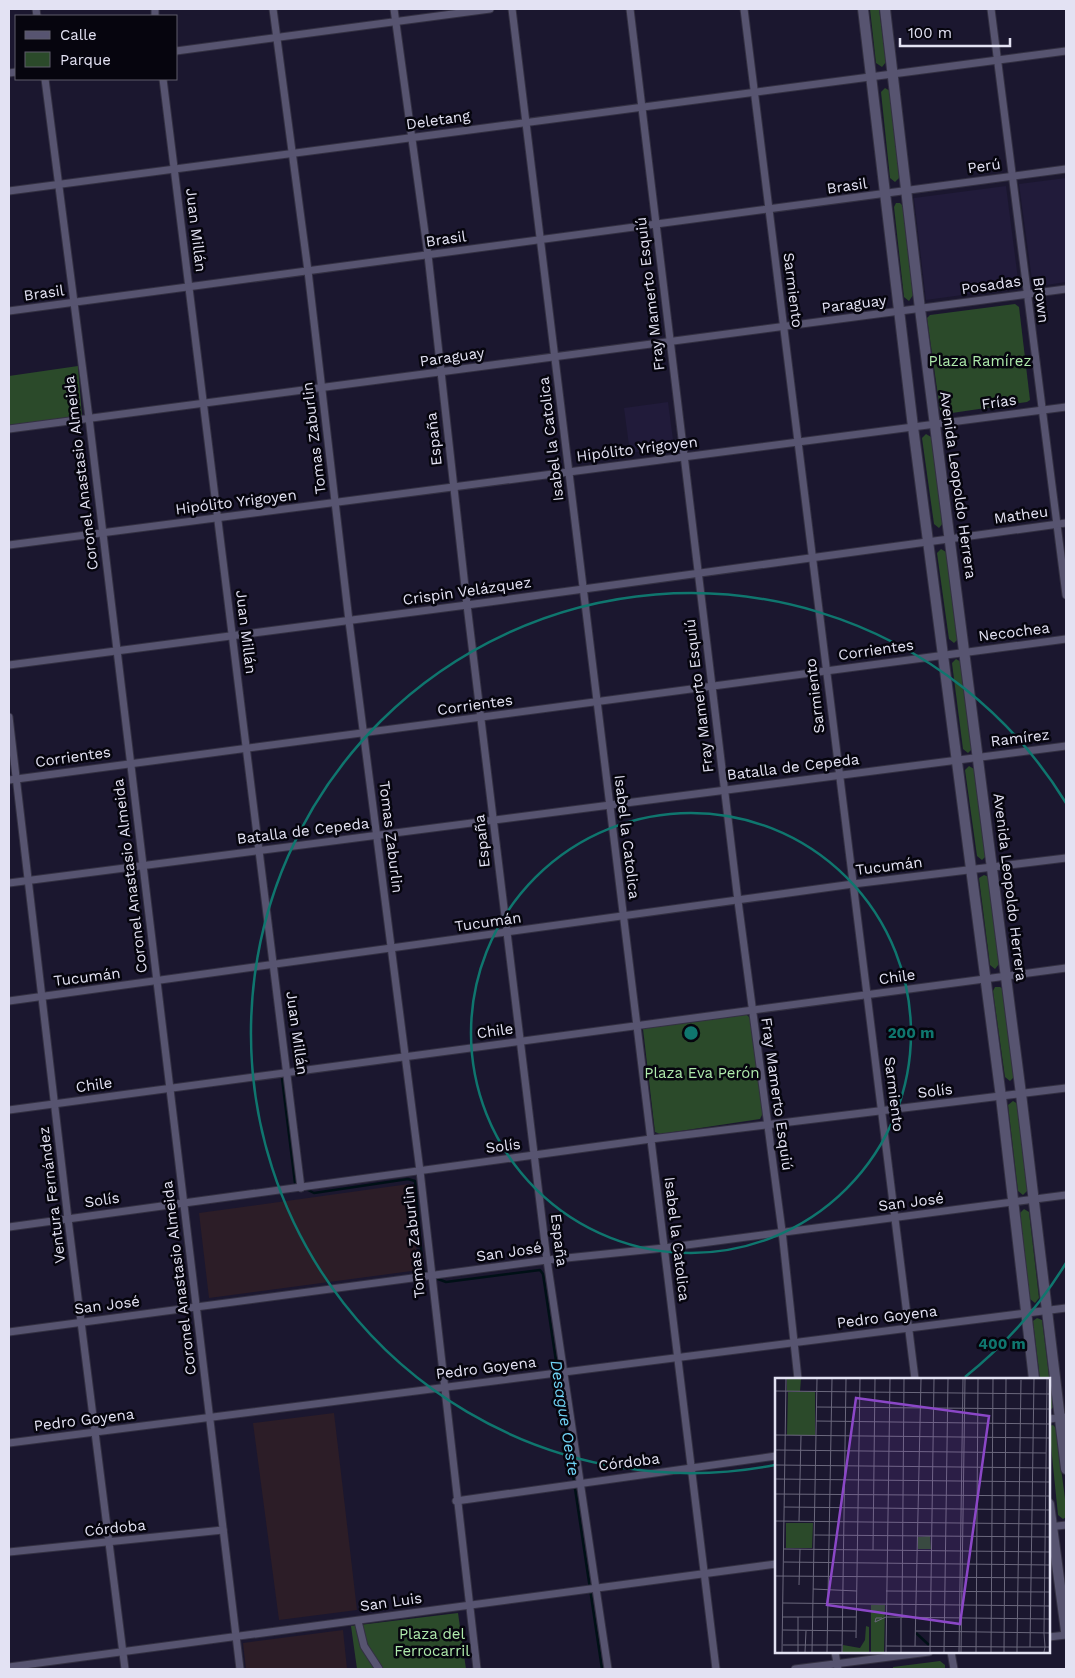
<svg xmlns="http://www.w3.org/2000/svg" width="1075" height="1678" font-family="'Work Sans',sans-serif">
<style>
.industrial{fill:#2c1d27}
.built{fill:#211b3a}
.green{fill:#2b4a2a}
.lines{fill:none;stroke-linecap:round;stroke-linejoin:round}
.stream{stroke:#001016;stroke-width:2.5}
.street-casing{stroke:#333042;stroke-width:9}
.secondary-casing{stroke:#333042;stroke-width:12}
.street{stroke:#575470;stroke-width:7}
.secondary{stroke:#575470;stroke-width:10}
.ring{fill:none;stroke:#0f766e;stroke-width:2.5}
.labels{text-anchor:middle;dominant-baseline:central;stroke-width:5;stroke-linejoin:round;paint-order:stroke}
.street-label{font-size:15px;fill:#e3e2f3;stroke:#06050e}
.park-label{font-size:15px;fill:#afebac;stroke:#06050e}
.water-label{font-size:16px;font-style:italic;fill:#70d3f5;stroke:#06050e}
.inset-river{fill:none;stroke:#001016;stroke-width:2.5}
.inset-road{fill:none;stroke:#6b687d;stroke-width:1}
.view{fill:#8b47c7;fill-opacity:0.15;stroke:#8b47c7;stroke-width:2.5}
.inset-edge{fill:none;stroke:#e3e2f3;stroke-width:2.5}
.centre{fill:#0f766e;stroke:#06050e;stroke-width:2.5}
.ring-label{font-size:15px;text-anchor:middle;font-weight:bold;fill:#0f766e;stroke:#06050e;stroke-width:5;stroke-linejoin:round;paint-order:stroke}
</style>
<rect width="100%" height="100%" fill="#1b172f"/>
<g class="industrial">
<path d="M409,1184L419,1270L209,1298L199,1213Z"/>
<path d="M334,1413L357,1610L279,1620L253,1423Z"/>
<path d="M343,1630L347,1669H246L243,1643Z"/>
</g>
<g class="built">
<path d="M1066,178V282L1033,287L1019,184Z"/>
<path d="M1006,186L1019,287L926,300L914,198Z"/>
<path d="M668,402L674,447L630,453L624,408Z"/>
</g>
<g class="green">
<path d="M870,9H879L886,62L882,67L876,63Z"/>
<path d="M885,88L890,91L900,177L895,182L890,178L881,92Z"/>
<path d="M896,203H900L903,206L913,295L909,301L904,297L894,207Z"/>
<path d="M1015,304L1019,307L1030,400L1027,402L945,414L940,410L927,318L930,315Z"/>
<path d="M78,366L82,416L9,426V376Z"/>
<path d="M926,434L931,437L943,523L939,528L934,524L922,438Z"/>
<path d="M941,549L946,552L958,639L954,643L949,639L937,553Z"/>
<path d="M956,659L961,662L972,749L968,753L963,749L952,663Z"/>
<path d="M969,766L974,769L986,856L982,860L977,856L965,770Z"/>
<path d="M984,875L989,877L999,964L995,969L990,965L979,878Z"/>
<path d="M995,987H1000L1003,989L1014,1077L1010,1081L1005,1077L993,991Z"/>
<path d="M746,1014L750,1018L763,1113L760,1119L660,1134L655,1132L643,1029L645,1027Z"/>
<path d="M1013,1101L1018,1104L1028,1190L1023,1195L1018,1191L1008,1105Z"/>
<path d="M1024,1209L1029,1212L1039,1298L1035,1303L1030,1299L1020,1213Z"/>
<path d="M1037,1318L1042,1320L1053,1407L1049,1412V1379H1040L1033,1321Z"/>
<path d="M1053,1425L1056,1428L1066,1507V1517L1063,1519L1058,1515L1049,1426Z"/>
<path d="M458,1613L466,1669H357L351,1626Z"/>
<path d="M940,1661L945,1665V1669H893V1667Z"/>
</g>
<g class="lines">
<g class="stream">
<path d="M282,1078L295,1183L299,1186"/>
<path d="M304,1188L314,1193L408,1179L415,1181L423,1271L427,1273"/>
<path d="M438,1279L446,1282L540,1270L543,1274L602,1669"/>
</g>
<g class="street-casing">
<g id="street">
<path d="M36,9L37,16"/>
<path d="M155,9V16"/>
<path d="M273,9L308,271L349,621L420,1171L477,1669"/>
<path d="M394,9L428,255L467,605L547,1260L608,1669"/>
<path d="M512,9L716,1669"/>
<path d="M630,9L738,901L782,1231L798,1379"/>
<path d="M744,9L915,1379"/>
<path d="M991,9L1066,595"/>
<path d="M176,51L490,9"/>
<path d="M9,73L16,72"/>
<path d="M45,79L89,418L240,1669"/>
<path d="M163,79L301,1188"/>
<path d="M9,191L1066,51"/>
<path d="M9,311L1066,169"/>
<path d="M9,429L1066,289"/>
<path d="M9,545L1066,407"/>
<path d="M9,665L467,605L1066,523"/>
<path d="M9,717L68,1219L125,1669"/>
<path d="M9,780L1066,639"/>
<path d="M9,883L1066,746"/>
<path d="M9,1001L853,884L1066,858"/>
<path d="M9,1110L1066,968"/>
<path d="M9,1227L651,1139L1066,1088"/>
<path d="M9,1332L547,1260L664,1248L1066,1195"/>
<path d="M1049,1419L1066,1417"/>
<path d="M9,1443L1066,1308"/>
<path d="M456,1501L776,1456"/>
<path d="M1049,1527L1066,1525"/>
<path d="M9,1552L223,1530"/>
<path d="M358,1621L364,1646L379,1669"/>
<path d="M1049,1637L1066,1635"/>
<path d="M835,1652L838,1669"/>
<path d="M951,1652L954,1669"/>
<path d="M9,1667L776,1564"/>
<path d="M795,1669L929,1652"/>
</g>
</g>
<g class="secondary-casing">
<g id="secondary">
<path d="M863,9L913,427L1001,1097L1034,1379"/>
<path d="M885,9L920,309L1021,1094L1066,1469"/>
<path d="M1049,1504L1066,1631"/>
</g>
</g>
<use href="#street" class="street"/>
<use href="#secondary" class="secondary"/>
</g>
<g class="ring">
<circle cx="691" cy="1033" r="220"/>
<path d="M1066 1263A440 440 0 0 1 965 1377M775 1465A440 440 0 1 1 1066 803"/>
</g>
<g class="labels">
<g class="street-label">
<text transform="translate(438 120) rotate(-8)">Deletang</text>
<text transform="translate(984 166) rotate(-8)">Perú</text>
<text transform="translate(847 186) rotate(-8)">Brasil</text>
<text transform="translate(196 230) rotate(83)">Juan Millán</text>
<text transform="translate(446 239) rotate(-8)">Brasil</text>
<text transform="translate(991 285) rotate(-8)">Posadas</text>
<text transform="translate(793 290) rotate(83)">Sarmiento</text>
<text transform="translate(44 293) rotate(-8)">Brasil</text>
<text transform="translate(650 294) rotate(-97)">Fray Mamerto Esquiú</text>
<text transform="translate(1041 300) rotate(83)">Brown</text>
<text transform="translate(854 304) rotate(-7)">Paraguay</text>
<text transform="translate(452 357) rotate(-8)">Paraguay</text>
<text transform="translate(999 402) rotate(-8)">Frías</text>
<text transform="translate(314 438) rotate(-97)">Tomas Zaburlin</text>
<text transform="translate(434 439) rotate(-96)">España</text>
<text transform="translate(551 439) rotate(-97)">Isabel la Catolica</text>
<text transform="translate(637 449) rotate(-7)">Hipólito Yrigoyen</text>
<text transform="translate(81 473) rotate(-97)">Coronel Anastasio Almeida</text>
<text transform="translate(958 485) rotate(82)">Avenida Leopoldo Herrera</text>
<text transform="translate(236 502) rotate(-7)">Hipólito Yrigoyen</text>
<text transform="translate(1021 515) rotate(-8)">Matheu</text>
<text transform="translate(467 591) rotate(-8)">Crispin Velázquez</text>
<text transform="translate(246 632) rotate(83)">Juan Millán</text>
<text transform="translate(1014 632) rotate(-7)">Necochea</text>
<text transform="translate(876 650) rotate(-8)">Corrientes</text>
<text transform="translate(699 696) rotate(-97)">Fray Mamerto Esquiú</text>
<text transform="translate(815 696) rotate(-97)">Sarmiento</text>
<text transform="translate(475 705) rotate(-8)">Corrientes</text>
<text transform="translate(1020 738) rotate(-7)">Ramírez</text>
<text transform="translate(73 757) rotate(-8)">Corrientes</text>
<text transform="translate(793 767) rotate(-7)">Batalla de Cepeda</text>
<text transform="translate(303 831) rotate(-7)">Batalla de Cepeda</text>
<text transform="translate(391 837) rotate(83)">Tomas Zaburlin</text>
<text transform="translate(627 837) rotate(83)">Isabel la Catolica</text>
<text transform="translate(482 841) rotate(-96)">España</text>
<text transform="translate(889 866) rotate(-7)">Tucumán</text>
<text transform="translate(130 876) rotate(-97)">Coronel Anastasio Almeida</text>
<text transform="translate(1010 887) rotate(83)">Avenida Leopoldo Herrera</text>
<text transform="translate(488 922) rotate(-8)">Tucumán</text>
<text transform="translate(87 977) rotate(-7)">Tucumán</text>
<text transform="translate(897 977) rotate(-8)">Chile</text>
<text transform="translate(495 1031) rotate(-8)">Chile</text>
<text transform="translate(297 1033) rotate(82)">Juan Millán</text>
<text transform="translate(94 1085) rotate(-8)">Chile</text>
<text transform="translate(935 1091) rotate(-7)">Solís</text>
<text transform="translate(777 1094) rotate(82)">Fray Mamerto Esquiú</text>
<text transform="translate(894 1094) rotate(83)">Sarmiento</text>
<text transform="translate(503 1146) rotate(-7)">Solís</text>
<text transform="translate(52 1195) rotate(-97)">Ventura Fernández</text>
<text transform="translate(102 1200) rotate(-8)">Solís</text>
<text transform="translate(911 1202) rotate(-7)">San José</text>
<text transform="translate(677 1239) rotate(83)">Isabel la Catolica</text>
<text transform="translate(559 1240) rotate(83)">España</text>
<text transform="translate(414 1242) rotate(-96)">Tomas Zaburlin</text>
<text transform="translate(509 1252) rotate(-8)">San José</text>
<text transform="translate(179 1278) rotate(-97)">Coronel Anastasio Almeida</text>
<text transform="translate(107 1305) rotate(-7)">San José</text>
<text transform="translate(887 1317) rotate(-7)">Pedro Goyena</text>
<text transform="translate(486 1368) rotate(-7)">Pedro Goyena</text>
<text transform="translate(84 1420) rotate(-7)">Pedro Goyena</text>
<text transform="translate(629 1462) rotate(-7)">Córdoba</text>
<text transform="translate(115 1528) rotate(-6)">Córdoba</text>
<text transform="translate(391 1602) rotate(-8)">San Luis</text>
</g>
<g class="park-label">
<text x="980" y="361">Plaza Ramírez</text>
<text x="702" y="1073">Plaza Eva Perón</text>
<text x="432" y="1634">Plaza del<tspan x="432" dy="17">Ferrocarril</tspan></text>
</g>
<g class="water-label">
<text transform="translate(565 1418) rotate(81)">Desague Oeste</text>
</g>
</g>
<g transform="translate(775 1378)">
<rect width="275" height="275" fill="#1b172f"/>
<path d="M12,1H26L25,13H12ZM13,14H40V57H12ZM11,145H38L37,170H11ZM155,158L156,171H143L142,159ZM96,227H110L109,274H96ZM91,248L94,249V274H67L68,267L85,270L90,262Z" fill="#2b4a2a"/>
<path class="inset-river" d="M141,255L154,267"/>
<path class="inset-road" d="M272,1L269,255L270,269H275M246,2L242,269H270L269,274M0,13L275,16M41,29L275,31M41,43L275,46M0,57L275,60M0,72L271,75M0,87L275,90M0,101L275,104M0,116L275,118M9,129L275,132M0,143L275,146M24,143L26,58M39,157L275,159M9,171L275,174M98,172L100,1M9,184L275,187M0,198L275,200M24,207L25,171M38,211L82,213M111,213L275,214M8,225L275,228M8,239H81M107,240H101L100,244L111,239L275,241M126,240V274M127,240L129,1M8,252L81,253M141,253L275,255M81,260L85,1M8,267H67M111,268L242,269V274M140,268L146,1M255,269L259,1M7,274L11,1M23,274V239M30,274L31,253M37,274L42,1M52,274L57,1M67,274L71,1M111,274L115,1M155,274L159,1M169,274L173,1M184,274L188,1M186,274L190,1M201,274L203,1M216,274L218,1M229,274L231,1"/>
<path class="view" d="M81,20L214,38L185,246L52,227Z"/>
<rect width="275" height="275" class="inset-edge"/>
</g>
<circle cx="691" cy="1033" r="8" class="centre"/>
<g class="ring-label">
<text x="911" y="1038">200 m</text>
<text x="1002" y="1349">400 m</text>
</g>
<rect width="1075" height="1678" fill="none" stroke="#e3e2f3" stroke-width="20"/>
<rect x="15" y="15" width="162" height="65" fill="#06050e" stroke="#5e5d6a"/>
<rect x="25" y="31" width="25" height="8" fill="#575470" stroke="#5e5d6a"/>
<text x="60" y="40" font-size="15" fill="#e3e2f3">Calle</text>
<rect x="25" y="52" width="25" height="15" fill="#2b4a2a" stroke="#5e5d6a"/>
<text x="60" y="65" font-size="15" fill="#e3e2f3">Parque</text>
<path d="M900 38v8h110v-8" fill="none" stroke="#e3e2f3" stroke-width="2.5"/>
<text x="908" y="38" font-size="15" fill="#e3e2f3" stroke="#06050e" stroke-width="4" paint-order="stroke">100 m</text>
</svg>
